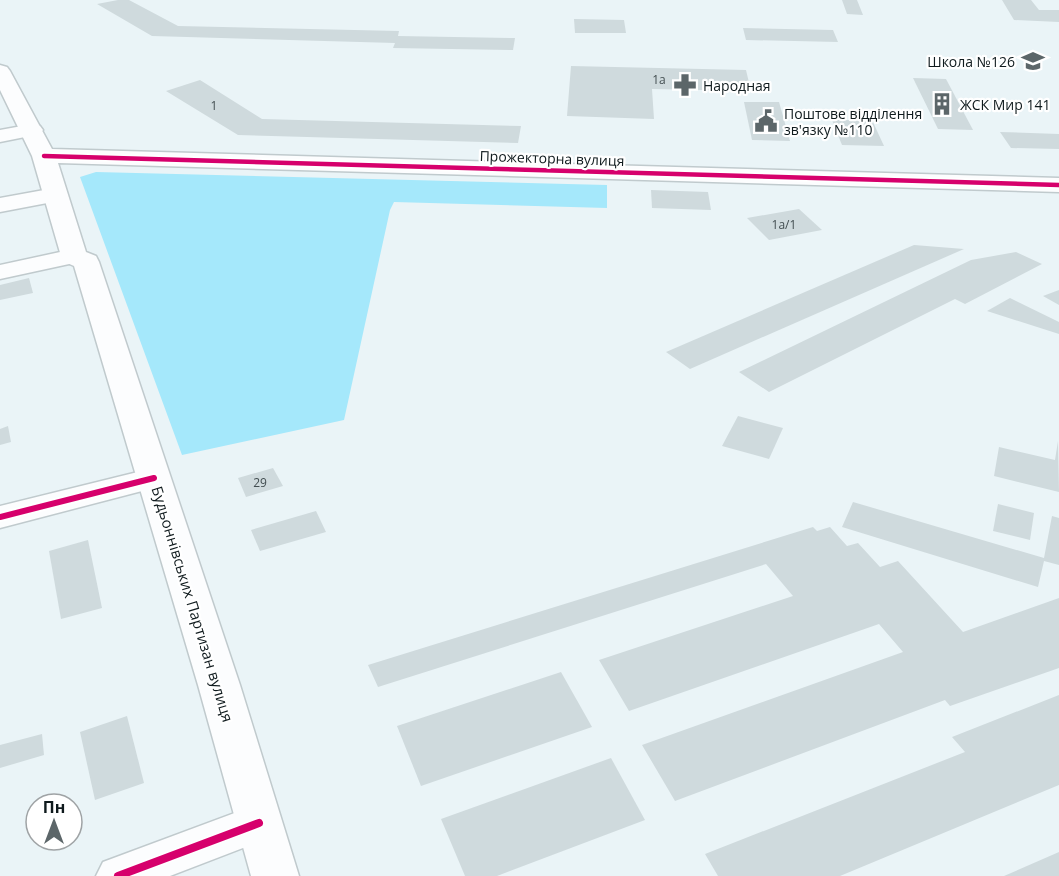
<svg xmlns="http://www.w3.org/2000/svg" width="1059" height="876" font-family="'Open Sans',sans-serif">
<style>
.green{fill:#a5e8fb}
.building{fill:#cfdadd}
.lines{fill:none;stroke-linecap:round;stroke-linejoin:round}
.street-casing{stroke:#c0cacd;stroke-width:3}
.secondary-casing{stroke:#c0cacd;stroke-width:3}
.street{fill:#fcfdfe;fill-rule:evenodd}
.secondary{fill:#fcfdfe;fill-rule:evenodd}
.cycleway-far2-casing{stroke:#fff;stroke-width:8}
.cycleway-far1-casing{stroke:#fff;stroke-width:10}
.cycleway-casing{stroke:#fff;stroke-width:11}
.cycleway-far2{stroke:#d6006c;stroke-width:4.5}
.cycleway-far1{stroke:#d6006c;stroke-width:6}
.cycleway{stroke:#d6006c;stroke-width:8}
.labels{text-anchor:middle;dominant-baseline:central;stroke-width:4.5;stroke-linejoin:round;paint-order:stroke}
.number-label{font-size:12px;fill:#424d50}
.far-poi-label{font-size:14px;fill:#0f1a1d;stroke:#fff;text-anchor:start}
.far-street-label{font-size:14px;fill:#0f1a1d;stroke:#fff}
.street-label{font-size:15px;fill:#0f1a1d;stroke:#fff}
</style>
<rect width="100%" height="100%" fill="#eaf4f7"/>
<path class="green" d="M96,172L607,185V208L394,202L390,210L344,420L182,455L80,177Z"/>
<g class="building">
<path d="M118,0H129L178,26L399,31L398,36L515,38L513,50L393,48L395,43L152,36L97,4Z"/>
<path d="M842,0H857L863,15L847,14Z"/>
<path d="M1002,0H1031L1039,10H1059V22L1014,20Z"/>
<path d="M574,19L624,20L626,33H575Z"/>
<path d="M743,28L833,30L838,42L746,40Z"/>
<path d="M571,66L746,70L751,91L652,89L654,119L567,116Z"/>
<path d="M913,78L946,79L973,130L938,129Z"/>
<path d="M200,80L262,119L521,126L518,143L238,135L166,91Z"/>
<path d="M744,102H779L790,141L752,140Z"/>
<path d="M832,120H872L884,146L842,145Z"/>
<path d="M1000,132L1059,134V149L1011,148Z"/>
<path d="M651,190L708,192L711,210L652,208Z"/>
<path d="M799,209L822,230L769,240L747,218Z"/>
<path d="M914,245L964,249L690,369L666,352Z"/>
<path d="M1016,252L1042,264L965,304L955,299L769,392L739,372L971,260Z"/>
<path d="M29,278L33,293L0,300V285Z"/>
<path d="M1059,290V305L1043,296Z"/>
<path d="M1010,298L1059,322V334L987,311Z"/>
<path d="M738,416L783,428L769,459L722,446Z"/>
<path d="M8,426L11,442L0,445V429Z"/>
<path d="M1058,441L1059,492L994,476L999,447L1055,460Z"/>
<path d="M273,468L283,486L246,497L238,478Z"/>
<path d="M853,502L1044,558L1052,516L1059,518V565L1044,561L1038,587L842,527Z"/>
<path d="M998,504L1034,513L1030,540L993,531Z"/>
<path d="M316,511L326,532L260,551L251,530Z"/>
<path d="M813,527L817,531L830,527L847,546L858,543L880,567L898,561L963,632L1059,598V668L950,706L945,700L675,801L642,745L903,652L879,624L629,711L599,660L793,596L766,564L378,687L368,665Z"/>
<path d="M88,540L102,608L61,619L49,551Z"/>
<path d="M561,672L592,727L421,786L397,726Z"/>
<path d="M1059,695V785L840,876H718L705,854L965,752L952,737Z"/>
<path d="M127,716L144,783L95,800L80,732Z"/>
<path d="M42,734L44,755L0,768V745Z"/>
<path d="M611,758L645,820L497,876H465L441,819Z"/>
<path d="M1059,852V876H1004Z"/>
</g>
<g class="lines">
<g class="street-casing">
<g id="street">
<path d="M33,124L40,126L43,130L40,134L0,142V130Z"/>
<path d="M55,188L63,190L66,195L63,200L0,212V198Z"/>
<path d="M74,249L83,251L86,256L83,261L0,279V265Z"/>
<path d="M154,468L165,471L170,478L165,485L0,528V506Z"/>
<path d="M259,804L274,810L280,823L274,836L170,876H96L103,862Z"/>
</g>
</g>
<g class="secondary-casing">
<path id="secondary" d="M0,65L7,67L10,71L52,149L1059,178V192L58,163L86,252L96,256L99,262L240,685L299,876H251L198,685L74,266L65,262L61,256L32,156L0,90Z"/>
</g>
<use href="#street" class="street"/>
<use href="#secondary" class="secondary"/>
<g class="cycleway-far2-casing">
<path id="cycleway-far2" d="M44,156L1059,185"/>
</g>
<g class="cycleway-far1-casing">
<path id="cycleway-far1" d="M0,517L154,478"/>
</g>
<g class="cycleway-casing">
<path id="cycleway" d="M118,876L259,823"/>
</g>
<use href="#cycleway-far2" class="cycleway-far2"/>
<use href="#cycleway-far1" class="cycleway-far1"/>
<use href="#cycleway" class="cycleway"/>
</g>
<defs>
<g id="school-bare" transform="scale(1.8)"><path d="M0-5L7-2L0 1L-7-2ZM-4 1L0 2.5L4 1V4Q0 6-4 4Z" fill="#5c6669" stroke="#fff" stroke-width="2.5" paint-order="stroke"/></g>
<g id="pharmacy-bare" transform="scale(1.8)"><path d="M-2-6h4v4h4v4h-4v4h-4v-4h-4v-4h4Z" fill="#5c6669" stroke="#fff" stroke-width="2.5" paint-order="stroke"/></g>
<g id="building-bare" transform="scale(1.8)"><path d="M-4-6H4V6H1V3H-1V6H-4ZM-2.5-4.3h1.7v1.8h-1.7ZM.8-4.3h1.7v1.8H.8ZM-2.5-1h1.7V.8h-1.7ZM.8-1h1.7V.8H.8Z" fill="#5c6669" stroke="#fff" stroke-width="2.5" paint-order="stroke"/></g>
<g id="civic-bare" transform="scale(1.8)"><path d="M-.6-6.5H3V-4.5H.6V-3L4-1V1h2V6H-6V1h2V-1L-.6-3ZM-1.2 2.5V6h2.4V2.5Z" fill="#5c6669" stroke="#fff" stroke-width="2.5" paint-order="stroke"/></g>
</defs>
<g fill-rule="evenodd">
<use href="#school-bare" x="1033" y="61"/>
<use href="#pharmacy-bare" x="685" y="85"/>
<use href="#building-bare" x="942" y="104"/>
<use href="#civic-bare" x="766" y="121"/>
</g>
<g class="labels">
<g class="number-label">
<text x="659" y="79">1а</text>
<text x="214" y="105">1</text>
<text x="784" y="224">1а/1</text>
<text x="260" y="482">29</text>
</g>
<g class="far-poi-label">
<text x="1015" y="61" text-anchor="end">Школа №126</text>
<text x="703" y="85">Народная</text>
<text x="960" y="104">ЖСК Мир 141</text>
<text x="784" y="113">Поштове відділення<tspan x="784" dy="16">зв'язку №110</tspan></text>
</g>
<g class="far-street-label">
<text transform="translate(552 158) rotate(2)">Прожекторна вулиця</text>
</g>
<g class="street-label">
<text transform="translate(193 604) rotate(73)">Будьоннівських Партизан вулиця</text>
</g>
</g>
<g transform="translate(54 822)"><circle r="28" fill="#ffffff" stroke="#9fa3a5" stroke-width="1.5"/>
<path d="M0-4.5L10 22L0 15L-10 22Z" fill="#5c6669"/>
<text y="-9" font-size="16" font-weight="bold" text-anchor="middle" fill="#0f1a1d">Пн</text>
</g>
</svg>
